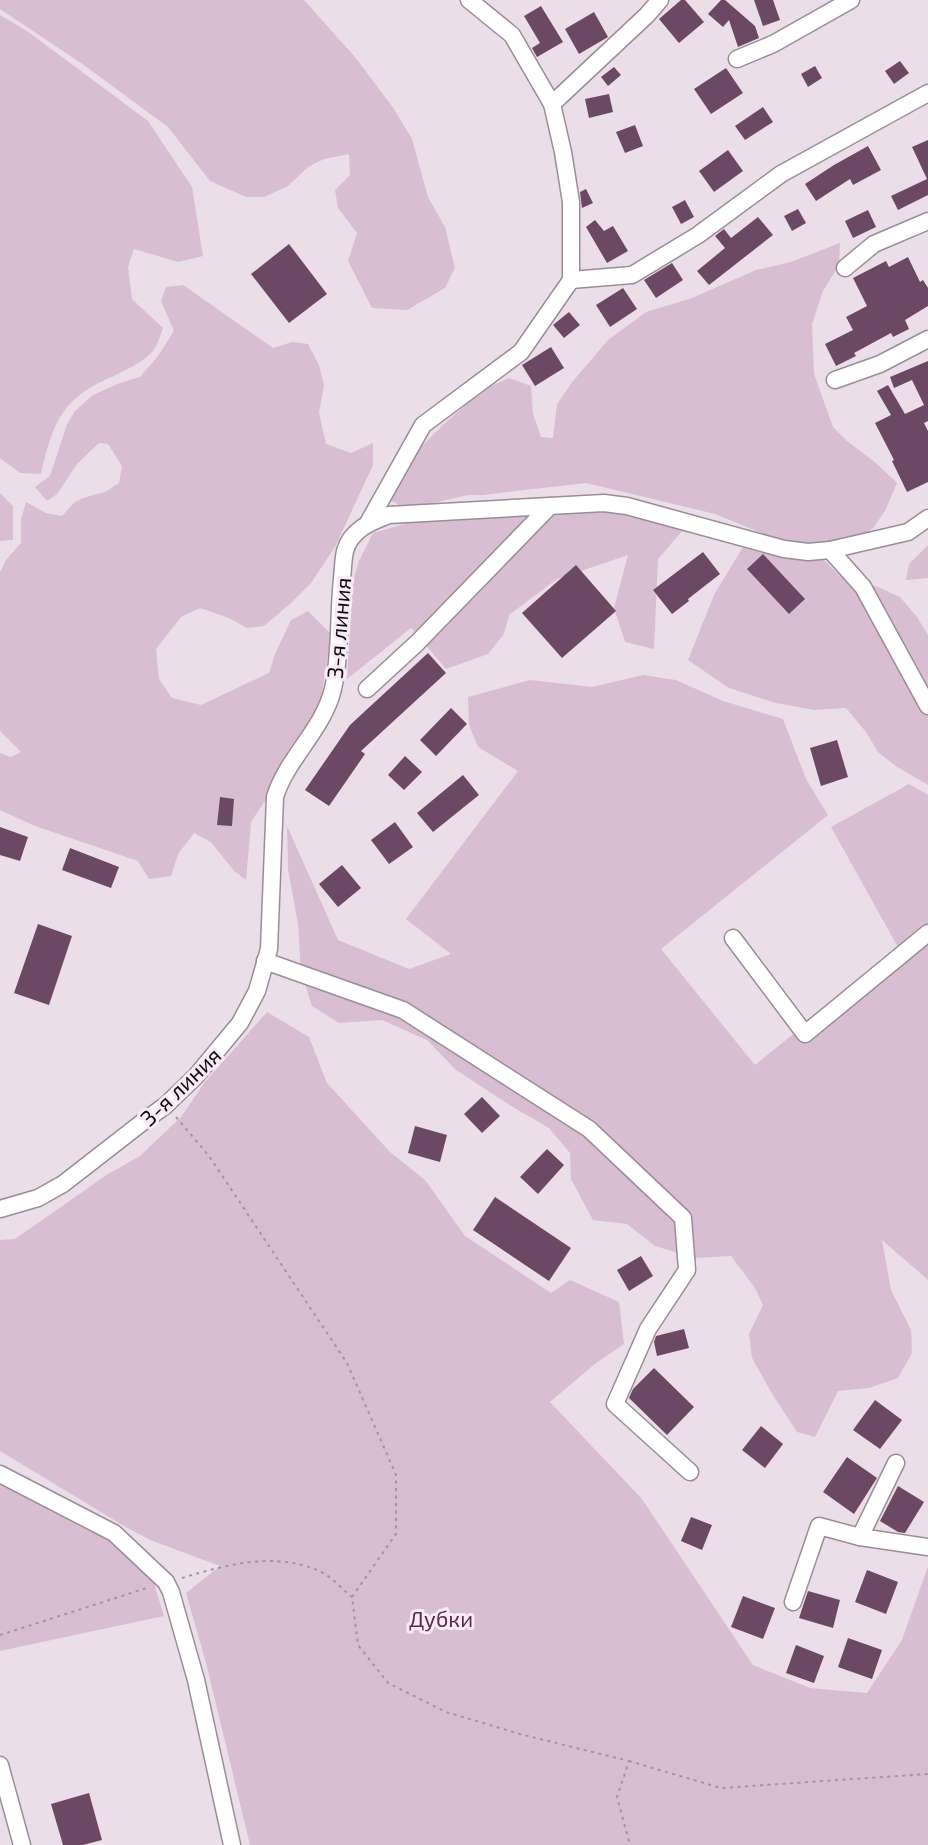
<svg xmlns="http://www.w3.org/2000/svg" width="928" height="1845" font-family="'Exo 2',sans-serif">
<style>
.green{fill:#d9bdd2}
.building{fill:#6b4964}
.lines{fill:none;stroke-linecap:round;stroke-linejoin:round}
.minor-casing{stroke:#9a8d97;stroke-width:19}
.path{stroke:#a1969e;stroke-width:2;stroke-dasharray:3 4.5;stroke-linecap:butt}
.minor{stroke:#fff;stroke-width:16}
.labels{text-anchor:middle;dominant-baseline:central;stroke-width:6;stroke-linejoin:round;paint-order:stroke}
.street-label{font-size:22px;fill:#0f0b0e;stroke:#f9ebf6}
.park-label{font-size:22px;fill:#5a2a53;stroke:#f9ebf6}
</style>
<rect width="100%" height="100%" fill="#ecdee9"/>
<g class="green">
<path d="M0,0H304L355,57L394,109L412,139L428,197L445,227L455,268L445,288L407,310L372,308L348,261L357,233L338,208L335,190L350,175L349,154L324,159L308,167L288,186L264,197H246L210,181L168,127L81,63L0,9Z"/>
<path d="M0,15L27,31L148,121L192,187L203,256L178,262L134,249L128,267L132,299L163,328C160,336 157,348 151,353C128,375 94,379 72,402C53,420 47,449 41,474L20,473L0,458Z"/>
<path d="M840,243L839,265L823,291L812,324L814,374L833,427L847,441L876,463L897,483L885,511L873,528L853,541L786,543L715,514L586,483L483,495H468L407,509L388,499L413,455L442,426L482,390L509,378L531,386L533,414L541,437L553,438L557,404L573,381L608,340L646,312L692,298L756,270L791,262Z"/>
<path d="M183,285L273,348L292,342L308,344L319,365L324,385L319,413L326,444L351,453L373,443V465L335,547L311,583L291,603L264,626L247,628L229,618L200,608L181,617L156,649L159,679L172,698L201,705L269,673L275,654L291,620L308,611L331,634L320,708L284,772L251,822L246,880L234,871L211,842L194,833L178,854L171,876L149,879L138,861L35,826L0,810V753L11,757L21,752L0,731V572L6,560L21,543V519L26,502L46,513L62,516L75,502L83,498L105,492L119,483L122,466L108,444L99,443L77,464L57,494L47,501L35,487L50,476L67,424L75,411L93,395L120,383L140,377L158,356L174,331L161,301L166,287Z"/>
<path d="M0,493L13,506V540L0,541Z"/>
<path d="M601,508L677,523L682,531L658,559L654,649L625,642L614,608L628,555L557,579L509,615L504,634L488,654L446,669L411,628L347,679L353,582L359,561L373,533L418,520L481,511L566,514Z"/>
<path d="M928,545V578L906,580L909,564Z"/>
<path d="M743,547L823,559L840,576L878,587L900,597L917,617L928,635V785L897,767L878,752L866,732L846,708L814,710L776,703L729,688L688,660L714,595Z"/>
<path d="M643,675L676,680L723,701L783,719L806,779L828,815L661,949L755,1065L899,949L831,827L909,784L928,795V1280L882,1240L891,1290L911,1330L912,1353L898,1378L869,1388L838,1391L815,1437L797,1432L774,1397L752,1358L749,1334L763,1305L755,1288L731,1256L695,1258L655,1246L627,1224L593,1220L571,1179L570,1153L549,1128L511,1106L456,1070L427,1040L382,1020L339,1023L312,1006L301,971L298,924L288,869L287,826L338,940L409,969L451,954L406,919L518,771L478,747L469,725L468,697L530,680L592,687Z"/>
<path d="M267,1012L309,1037L327,1083L390,1152L425,1180L465,1236L551,1293L570,1280L619,1302L624,1344L596,1363L550,1402L642,1499L753,1665L810,1688L867,1693L902,1640L928,1566V1845H250L206,1663L186,1593L220,1566L150,1540L124,1526L0,1451V1240L15,1239L108,1174L140,1156L181,1117L205,1082Z"/>
<path d="M0,1484L106,1537L152,1577L164,1616L0,1651Z"/>
</g>
<g class="building">
<path d="M681,0H685L704,22L679,43L659,19Z"/>
<path d="M721,0H725L755,26L759,38L738,47L729,20L723,27L708,14Z"/>
<path d="M754,0H773L780,20L763,26Z"/>
<path d="M541,6L563,42L537,57L532,48L540,43L524,16Z"/>
<path d="M594,12L608,37L579,54L565,29Z"/>
<path d="M900,61L909,73L894,84L885,71Z"/>
<path d="M815,66L822,78L808,87L801,74Z"/>
<path d="M614,67L621,75L608,86L601,77Z"/>
<path d="M726,68L743,93L711,114L694,89Z"/>
<path d="M609,94L613,112L589,118L585,99Z"/>
<path d="M763,107L773,122L745,140L735,126Z"/>
<path d="M635,125L643,146L625,153L616,132Z"/>
<path d="M928,140V195L898,210L891,196L927,179L912,147Z"/>
<path d="M868,146L881,170L853,185L850,179L816,201L805,184L834,165Z"/>
<path d="M728,150L743,171L714,192L699,171Z"/>
<path d="M586,189L593,203L582,208L580,192Z"/>
<path d="M685,200L694,217L681,224L672,207Z"/>
<path d="M798,209L806,223L792,231L784,216Z"/>
<path d="M868,210L876,227L853,238L845,221Z"/>
<path d="M758,217L773,235L709,285L697,271L725,248L715,236L724,229L731,238Z"/>
<path d="M595,220L604,231L613,226L628,251L607,263L586,227Z"/>
<path d="M289,244L327,294L289,323L251,274Z"/>
<path d="M908,257L920,282L923,280L928,288V306L905,320L909,329L893,337L891,333L854,353L856,356L836,366L825,344L853,330L846,317L867,306L853,278L886,261L889,267Z"/>
<path d="M672,263L683,280L656,298L644,280Z"/>
<path d="M623,288L637,309L610,327L596,305Z"/>
<path d="M569,312L580,325L564,338L553,325Z"/>
<path d="M551,347L564,368L535,386L522,365Z"/>
<path d="M928,361V421L924,423L928,431V482L907,492L892,461L894,460L875,423L891,415L877,391L888,385L905,414L924,405L912,380L894,388L890,377Z"/>
<path d="M703,552L720,574L688,599L689,601L672,614L653,590Z"/>
<path d="M763,554L805,599L789,614L747,569Z"/>
<path d="M576,565L616,611L562,658L522,613Z"/>
<path d="M428,653L446,673L361,751L365,754L329,806L305,790L350,725Z"/>
<path d="M451,708L467,724L436,756L420,740Z"/>
<path d="M837,740L848,777L821,786L810,748Z"/>
<path d="M405,756L422,772L404,790L388,775Z"/>
<path d="M463,775L479,795L433,832L417,813Z"/>
<path d="M220,797L234,799L232,826L217,825Z"/>
<path d="M395,822L413,847L389,864L371,840Z"/>
<path d="M0,827L28,837L20,861L0,855Z"/>
<path d="M70,848L119,867L111,888L62,870Z"/>
<path d="M342,865L361,888L338,907L319,884Z"/>
<path d="M38,924L72,936L49,1005L14,993Z"/>
<path d="M482,1097L500,1116L482,1133L464,1114Z"/>
<path d="M415,1126L447,1135L440,1162L408,1153Z"/>
<path d="M547,1149L564,1165L538,1194L520,1177Z"/>
<path d="M495,1197L571,1248L549,1281L473,1230Z"/>
<path d="M641,1256L653,1276L629,1291L617,1270Z"/>
<path d="M684,1329L689,1348L657,1356L654,1342L656,1336Z"/>
<path d="M654,1368L694,1407L667,1435L629,1398L633,1389Z"/>
<path d="M875,1400L902,1420L880,1449L853,1430Z"/>
<path d="M761,1426L783,1444L765,1468L742,1450Z"/>
<path d="M847,1457L877,1478L854,1514L823,1492Z"/>
<path d="M898,1486L924,1502L905,1533L898,1532L880,1521Z"/>
<path d="M691,1517L712,1525L702,1550L681,1541Z"/>
<path d="M867,1570L898,1582L886,1614L855,1602Z"/>
<path d="M808,1591L840,1600L833,1628L799,1618Z"/>
<path d="M743,1596L775,1608L763,1639L731,1627Z"/>
<path d="M848,1638L882,1650L872,1679L838,1667Z"/>
<path d="M796,1645L824,1656L814,1683L786,1673Z"/>
<path d="M89,1793L102,1840L83,1845H63L51,1804Z"/>
</g>
<g class="lines">
<g class="minor-casing">
<g id="minor">
<path d="M469,0L512,35L552,104"/>
<path d="M737,59L773,44L851,0"/>
<path d="M845,268L874,244L928,221"/>
<path d="M571,280L632,275L698,235L781,174L928,93"/>
<path d="M835,380L880,364L928,339"/>
<path d="M368,523L423,425L521,352L571,280V202L563,152L552,104L647,15L660,0"/>
<path d="M830,550L863,587L928,706"/>
<path d="M367,689L417,643L550,506"/>
<path d="M733,938L805,1034L928,933"/>
<path d="M265,961L403,1010L589,1129L683,1218L687,1270L648,1329L615,1404L690,1472"/>
<path d="M0,1209L38,1198L63,1184L144,1121L166,1105L196,1076L240,1023L257,991L269,949L275,797C287,758 323,730 333,689C341,653 338,615 342,579C343,570 343,560 345,551C351,530 370,522 389,515L604,503L627,506L784,549L808,552L830,550L908,532L928,518"/>
<path d="M896,1463L860,1537L928,1547"/>
<path d="M0,1474L114,1533L166,1582L171,1592L196,1680L232,1845"/>
<path d="M793,1602L819,1526L860,1537"/>
<path d="M0,1765L22,1845"/>
</g>
</g>
<g class="path">
<path d="M176,1117L209,1156L347,1363L396,1475V1534L352,1597L358,1645L388,1683L446,1712L520,1734L629,1761L617,1797L630,1845"/>
<path d="M182,1578C225,1565 275,1551 319,1571C331,1576 342,1589 352,1597"/>
<path d="M0,1635L150,1587"/>
<path d="M629,1761L721,1788L928,1774"/>
</g>
<use href="#minor" class="minor"/>
</g>
<g class="labels">
<g class="street-label">
<text transform="translate(338 628) rotate(-85)">3-я линия</text>
<text transform="translate(180 1086) rotate(-44)">3-я линия</text>
</g>
<g class="park-label">
<text x="441" y="1618">Дубки</text>
</g>
</g>
</svg>
